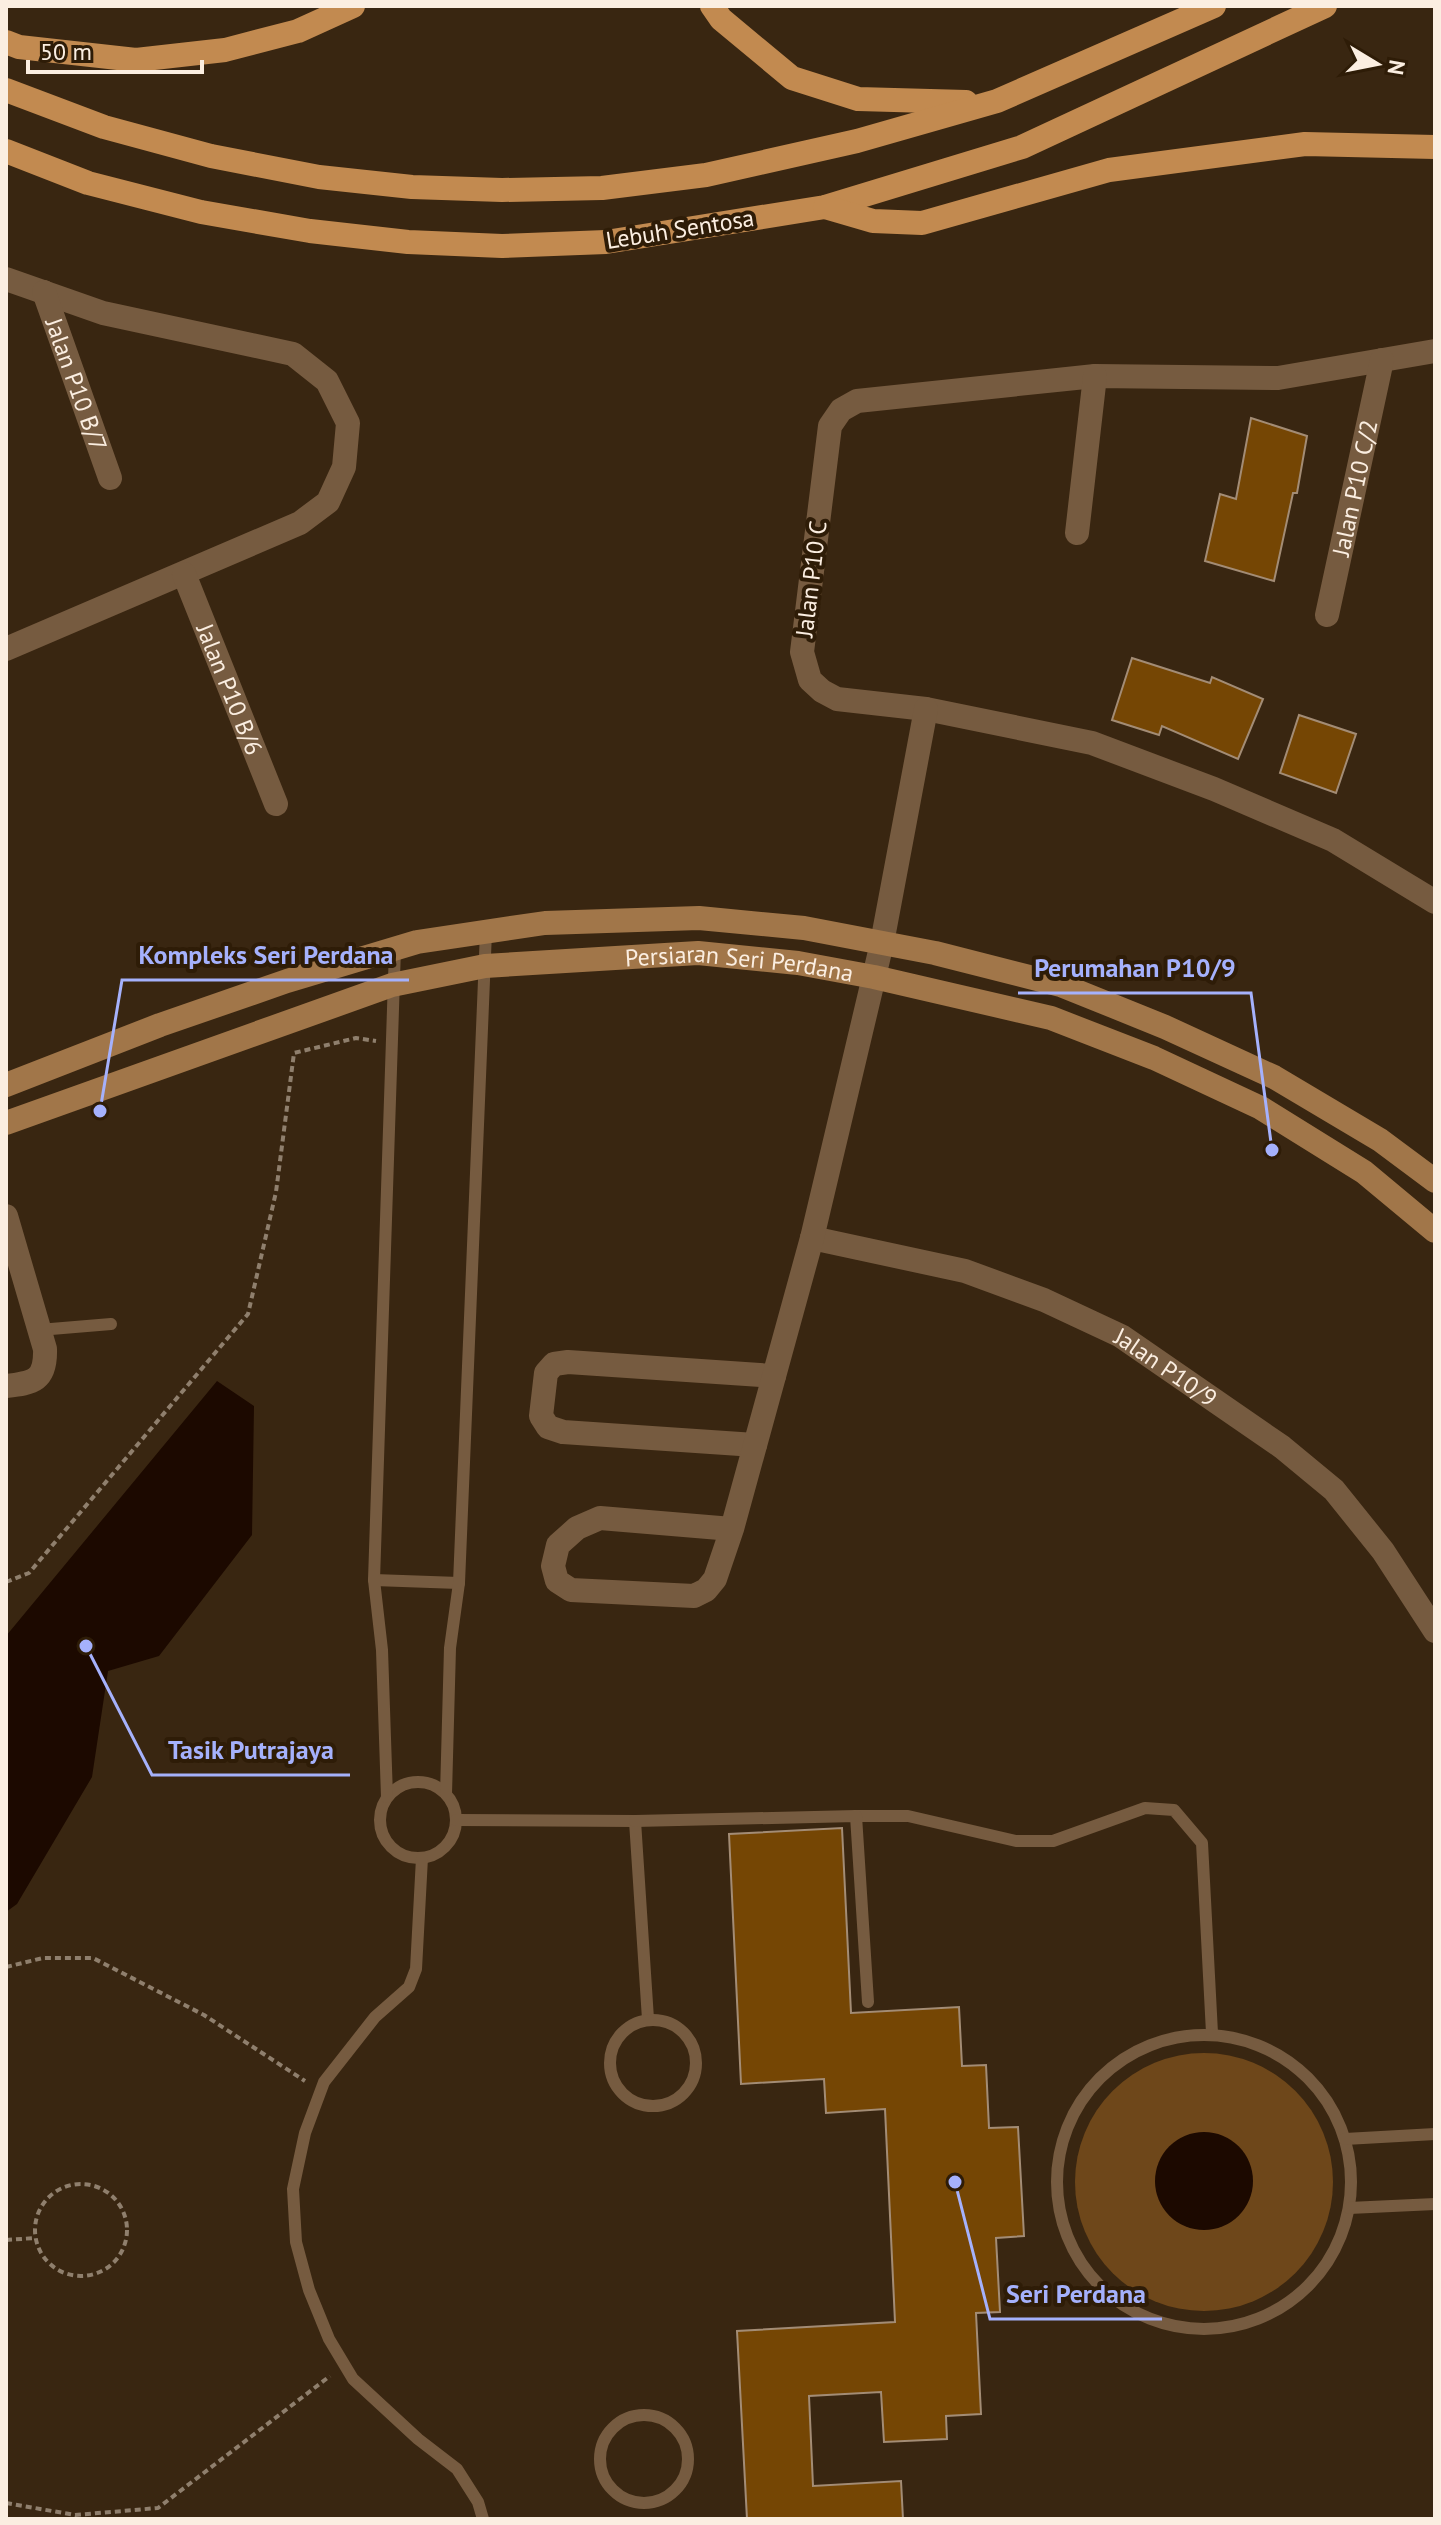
<svg xmlns="http://www.w3.org/2000/svg" width="1441" height="2525" font-family="'PT Sans',sans-serif">
<style>
.green{fill:#6e471a}
.water{fill:#1c0900}
.building{fill:#754604;stroke:#a38c75;stroke-width:2}
.lines{fill:none;stroke-linecap:round;stroke-linejoin:round}
.path{stroke:#8f7f6d;stroke-width:4;stroke-dasharray:6 4;stroke-linecap:butt}
.lane{stroke:#765b40;stroke-width:12}
.street{stroke:#765b40;stroke-width:24}
.secondary{stroke:#a17649;stroke-width:24}
.primary{stroke:#c28a50;stroke-width:24}
.labels{text-anchor:middle;dominant-baseline:central;stroke-width:8;stroke-linejoin:round;paint-order:stroke}
.street-label{font-size:24px;fill:#fbeee1;stroke:#2e1c07}
.leader{fill:none;stroke:#a5b1fc;stroke-width:3}
.callout-dot{fill:#a5b1fc;stroke:#2e1c07;stroke-width:3}
.callout-label{font-size:26px;text-anchor:middle;font-weight:bold;fill:#a5b1fc;stroke:#2e1c07;stroke-width:8;stroke-linejoin:round;paint-order:stroke}
</style>
<rect width="100%" height="100%" fill="#392611"/>
<circle class="green" cx="1204" cy="2182" r="129"/>
<g class="water">
<path d="M217,1381L254,1406L252,1535L159,1656L108,1671L92,1777L17,1904L6,1912V1636Z"/>
<circle cx="1204" cy="2181" r="49"/>
</g>
<g class="building">
<path d="M1251,418L1307,436L1297,493H1293L1274,581L1205,561L1220,494L1236,499Z"/>
<path d="M1132,658L1210,683L1212,677L1263,699L1238,759L1162,726L1159,735L1112,720Z"/>
<path d="M1299,715L1356,734L1336,793L1280,773Z"/>
<path d="M842,1828L851,2013L959,2007L962,2066L986,2065L989,2128L1018,2127L1024,2236L996,2238L1000,2312L976,2313L981,2414L946,2416L947,2439L884,2442L881,2392L809,2396L813,2486L901,2481L903,2519H747L737,2331L895,2322L885,2109L826,2113L824,2079L741,2084L729,1834Z"/>
</g>
<g class="lines">
<g class="path">
<path d="M6,1582L29,1573L248,1314L276,1192L294,1053L356,1038L376,1041"/>
<path d="M6,1967L43,1958H93L204,2015L305,2081"/>
<circle cx="81" cy="2230" r="46"/>
<path d="M6,2240L35,2238"/>
<path d="M6,2503L75,2515L158,2508L330,2376"/>
</g>
<g class="lane">
<path d="M39,1330L111,1324"/>
<path d="M374,1580L459,1583"/>
<circle cx="418" cy="1820" r="38"/>
<path d="M446,1794L450,1648L459,1583L486,932"/>
<path d="M387,1797L382,1650L374,1580L395,949"/>
<path d="M856,1816H908L1016,1841H1053L1145,1808L1174,1810L1202,1843L1212,2033"/>
<path d="M456,1820L635,1821L648,2019"/>
<path d="M635,1821L856,1816L868,2002"/>
<path d="M422,1858L416,1969L409,1987L375,2017L324,2082L305,2133L293,2189L296,2242L309,2290L329,2339L353,2379L418,2439L457,2469L478,2502L483,2519"/>
<circle cx="653" cy="2063" r="43"/>
<circle cx="1204" cy="2182" r="147"/>
<path d="M1345,2139L1435,2134"/>
<path d="M1349,2208L1435,2204"/>
<circle cx="644" cy="2459" r="44"/>
</g>
<g class="street">
<path d="M6,279L103,313L293,354L327,381L348,423L344,467L328,502L300,523L6,649"/>
<path id="s1" d="M44,292L110,478"/>
<path d="M1435,351L1278,378L1095,376L857,401L841,410L830,426L802,652L810,680L822,691L837,699L926,709L1092,743L1214,789L1333,840L1435,902"/>
<path d="M1077,533L1095,376"/>
<path id="s2" d="M184,574L276,804"/>
<path id="s3" d="M1327,615L1382,360"/>
<path d="M6,1216L45,1349C46,1381 33,1383 6,1386"/>
<path id="s4" d="M812,1238L965,1271L1044,1300L1121,1336L1282,1447L1334,1490L1383,1551L1435,1631"/>
<path d="M755,1445L563,1432L548,1427L541,1416L546,1373L554,1364L568,1362L774,1376"/>
<path d="M732,1529L600,1518L577,1528L558,1545L553,1566L557,1581L571,1590L694,1596L706,1590L715,1579L732,1529L812,1238L882,943L926,709"/>
</g>
<g class="secondary">
<path d="M6,1085L160,1025L287,981L417,942L545,923L699,918L804,928L935,953L1061,985L1165,1027L1274,1077L1380,1140L1435,1181"/>
<path id="s5" d="M6,1123L392,985L485,966L698,953L798,963L874,977L1051,1018L1154,1058L1261,1108L1364,1172L1435,1231"/>
</g>
<g class="primary">
<path d="M712,6L721,19L792,78L858,99L966,102"/>
<path d="M6,42L19,47L136,60L225,50L298,31L353,6"/>
<path d="M6,90L104,127L211,156L319,177L412,187L502,190L602,188L706,175L857,141L997,101L1214,6"/>
<path d="M6,151L88,183L201,212L310,231L408,242L502,246L606,242L825,207L1022,147L1325,6"/>
<path d="M825,207L873,221L922,223L1109,170L1305,144L1435,147"/>
</g>
</g>
<g class="labels">
<g class="street-label">
<text transform="translate(680 229) rotate(-9)">Lebuh Sentosa</text>
<text stroke="none"><textPath href="#s1" startOffset="98">Jalan P10 B/7</textPath></text>
<text stroke="none"><textPath href="#s3" startOffset="130">Jalan P10 C/2</textPath></text>
<text transform="translate(811 579) rotate(-83)">Jalan P10 C</text>
<text stroke="none"><textPath href="#s2" startOffset="124">Jalan P10 B/6</textPath></text>
<text stroke="none"><textPath href="#s5" startOffset="760">Persiaran Seri Perdana</textPath></text>
<text stroke="none"><textPath href="#s4" startOffset="380">Jalan P10/9</textPath></text>
</g>
</g>
<path class="leader" d="M100 1111L122 980H409M1272 1150L1251 993H1018M86 1646L152 1775H350M955 2182L990 2319H1162"/>
<g class="callout-dot">
<circle cx="100" cy="1111" r="8"/>
<circle cx="1272" cy="1150" r="8"/>
<circle cx="86" cy="1646" r="8"/>
<circle cx="955" cy="2182" r="8"/>
</g>
<g class="callout-label">
<text x="266" y="964">Kompleks Seri Perdana</text>
<text x="1135" y="977">Perumahan P10/9</text>
<text x="251" y="1759">Tasik Putrajaya</text>
<text x="1076" y="2303">Seri Perdana</text>
</g>
<rect width="1441" height="2525" fill="none" stroke="#fbeee1" stroke-width="16"/>
<g transform="translate(1377 64) rotate(100)" stroke="#2e1c07" stroke-width="6" paint-order="stroke">
<path d="M0-6L14 30L0 20L-14 30Z" fill="#fbeee1"/>
<text y="-12" font-size="22" font-weight="bold" text-anchor="middle" fill="#fbeee1">N</text>
</g>
<path d="M28 60v12h174v-12" fill="none" stroke="#fbeee1" stroke-width="4"/>
<text x="40" y="60" font-size="24" fill="#fbeee1" stroke="#2e1c07" stroke-width="6" paint-order="stroke">50 m</text>
</svg>
